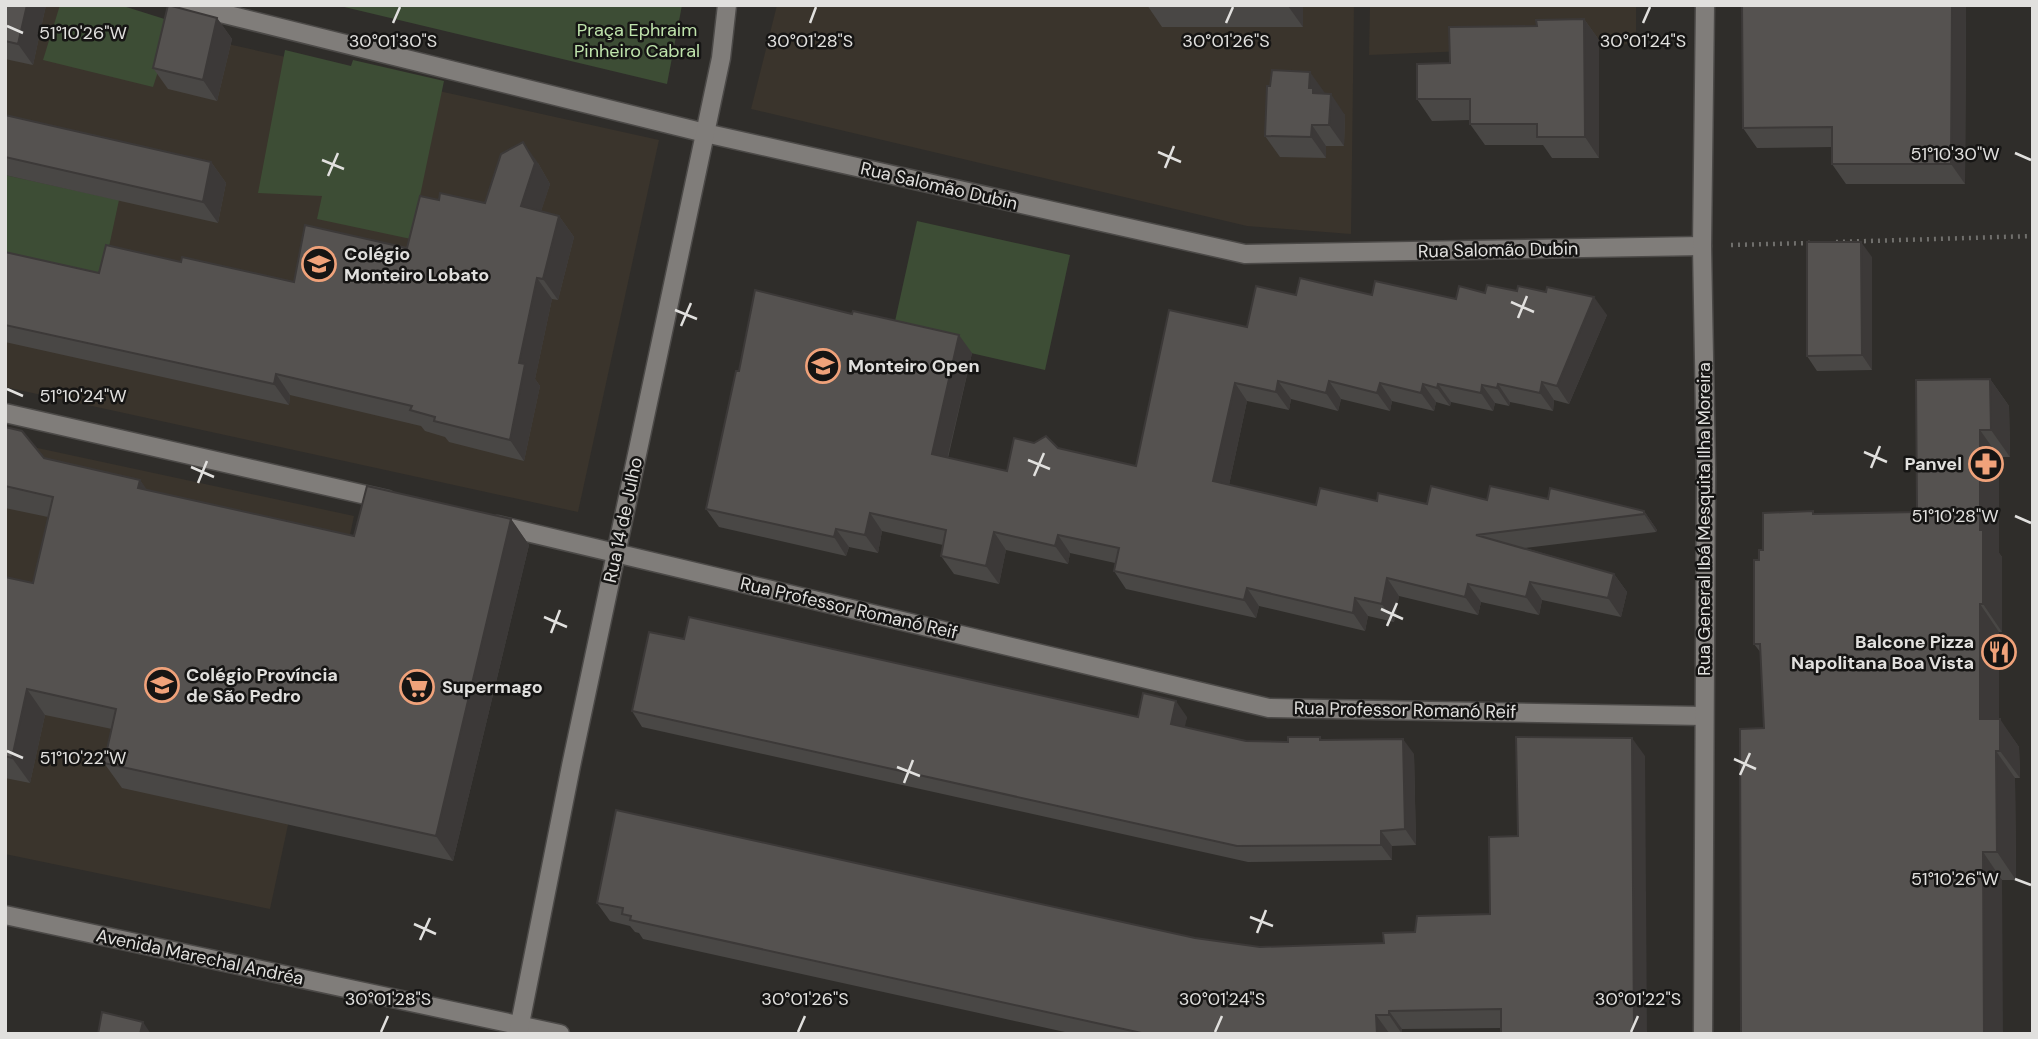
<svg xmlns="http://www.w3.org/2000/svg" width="2038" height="1039" font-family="'DM Sans',sans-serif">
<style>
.built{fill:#3a342c}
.green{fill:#3d4d35}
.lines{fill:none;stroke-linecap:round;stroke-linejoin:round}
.minor-casing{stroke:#4c4a48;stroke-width:21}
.path{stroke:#706f6c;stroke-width:4.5;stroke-dasharray:2 5;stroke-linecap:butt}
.minor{stroke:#807d7a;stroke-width:18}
.wall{fill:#494745}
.shaded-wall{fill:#3c3938}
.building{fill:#555250;stroke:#3c3938;stroke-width:2}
.ticks{fill:none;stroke:#e1e0de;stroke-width:2.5}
.labels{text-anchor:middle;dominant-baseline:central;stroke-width:5;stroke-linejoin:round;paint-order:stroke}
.park-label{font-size:18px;fill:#bfe4ac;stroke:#161514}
.street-label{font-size:18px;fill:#e1e0de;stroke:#161514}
.poi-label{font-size:18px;font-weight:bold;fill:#e1e0de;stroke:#161514;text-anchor:start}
.ticks-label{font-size:18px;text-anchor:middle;fill:#e1e0de;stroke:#161514;stroke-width:5;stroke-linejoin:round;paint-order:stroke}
</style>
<rect width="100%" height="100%" fill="#2f2d2a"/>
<g class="built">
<path d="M5,5H52L659,140L578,512L5,387Z"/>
<path d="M777,5H1354L1351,234L1247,226L751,109Z"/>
<path d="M1370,5H1636V44L1369,55Z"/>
<path d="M5,441L354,516L270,909L5,854Z"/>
</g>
<g class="green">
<path d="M60,5H120L174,22L153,87L43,60Z"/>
<path d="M336,5H682L667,84Z"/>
<path d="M285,50L351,66L353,60L444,81L411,239L317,219L322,196L258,193Z"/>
<path d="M5,175L119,200L104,270L114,294L5,270Z"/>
<path d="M917,221L1070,255L1045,370L892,335Z"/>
</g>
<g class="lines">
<g class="minor-casing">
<g id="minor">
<path d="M188,5L705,133L1245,254L1702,246"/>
<path d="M5,413L388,500"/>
<path d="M497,525L1269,708L1704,716"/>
<path d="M5,915L560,1034"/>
<path d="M518,1034L571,766L721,58L727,5"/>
<path d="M1703,1034L1706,470L1702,246L1705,5"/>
</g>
</g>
<g class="path">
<path d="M1836,242L2033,236"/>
<path d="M1731,245L1810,243"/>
</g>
<use href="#minor" class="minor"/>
</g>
<g class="wall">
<path d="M5,5H46L33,65L5,59Z"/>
<path d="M1147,5H1303V27H1162Z"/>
<path d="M1742,5H1966L1965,184H1846L1832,164V147L1757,148L1743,128Z"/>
<path d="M217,18L232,39L217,101L168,89L153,68Z"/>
<path d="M1584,19L1599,40V158H1552L1543,145H1485L1470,124V120L1432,121L1417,99L1450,63L1537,26Z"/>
<path d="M1325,94L1345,115L1344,146H1326V158L1280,157L1265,136Z"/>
<path d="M5,115L211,162L226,183L218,223L5,175Z"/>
<path d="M538,163L550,184L541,211L559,216L574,237L558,300L552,299L535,379L540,386L524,461L449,442L445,437L425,431L421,426L290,395L289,405L5,342V252L99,273L181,262L294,282L407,248L439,200L485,203Z"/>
<path d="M1872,257V370L1817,371L1807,356Z"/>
<path d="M1485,293L1607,315L1569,404L1554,400L1553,411L1510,402L1509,406L1495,403L1493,411L1451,402L1450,406L1436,402L1434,411L1392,401L1390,411L1341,399L1338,411L1291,399L1289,410L1247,401L1229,485L1316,505L1377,501L1427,504L1487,500L1548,499L1644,511L1657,530L1656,532L1525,548L1614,574L1627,592L1621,617L1542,600L1539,615L1481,602L1478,615L1399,596L1394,622L1368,616L1365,631L1259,606L1256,618L1126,589L1114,571L1115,563L1070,553L1068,564L1006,550L999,584L954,574L941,556L943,545L882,531L878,553L849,547L846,556L719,527L706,509L739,371L972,353L948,458L1007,471L1058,448L1136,466L1247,327L1296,295H1372L1456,299Z"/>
<path d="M1990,379L2009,406L2010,457H1999V553L2002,557V632H1999V719L2019,747L2020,778H2015L2016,880H2002L1764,728L1761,653L1754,644L1759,560L1763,550L1815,514L1917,512Z"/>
<path d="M5,427L44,458L140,480L147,491L354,536L511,519L529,545L453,861L122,788L104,763L112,729L45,715L30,783L5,778V577L33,583L48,517L5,508Z"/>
<path d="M684,639L1138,717H1187L1184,727L1246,741L1288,742L1320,737L1322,740L1414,754L1416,845L1392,846V860L1248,862L642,727L632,711Z"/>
<path d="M1645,756L1501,1028L1402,1029V1034H1074L643,939L639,933L635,932L630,926L610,921L597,903L1195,938L1260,947L1384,943L1415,932L1490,914L1518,836Z"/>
</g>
<g class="shaded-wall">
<path d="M27,5H46L33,65L18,44Z"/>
<path d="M1303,5V27L1288,6Z"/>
<path d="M1952,5H1966L1965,184L1951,164Z"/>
<path d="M217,18L232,39L217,101L203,80Z"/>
<path d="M1584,19L1599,40V158L1585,137Z"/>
<path d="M1310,72L1325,93L1328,114L1309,88Z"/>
<path d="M1331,94L1345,115L1344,146L1329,125Z"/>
<path d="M1312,125L1326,146V158L1311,137Z"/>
<path d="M523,142L538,163L550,184L536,227L521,206Z"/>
<path d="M211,162L226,183L218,223L203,202Z"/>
<path d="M559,216L574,237L558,300L543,279Z"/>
<path d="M1861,242L1872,257V370L1862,355Z"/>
<path d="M537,278L552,299L535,379L540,386L524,461L510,440L519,363Z"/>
<path d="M1594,297L1607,315L1569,404L1557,386Z"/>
<path d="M959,335L972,353L944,472L932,454Z"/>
<path d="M276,374L290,395L289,405L274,384Z"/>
<path d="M1990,379L2009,406L2010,457L1991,430Z"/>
<path d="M1278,381L1291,399L1289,410L1276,392Z"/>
<path d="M1329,381L1341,399L1338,411L1326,393Z"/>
<path d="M1542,382L1554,400L1553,411L1540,393Z"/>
<path d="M1235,383L1247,401L1226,499L1213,481Z"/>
<path d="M1380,383L1392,401L1390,411L1377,393Z"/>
<path d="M1423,384L1436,402L1434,411L1421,393Z"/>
<path d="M1438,384L1451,402L1450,406L1437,388Z"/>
<path d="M1498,384L1510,402L1509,406L1497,388Z"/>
<path d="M1482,385L1495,403L1493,411L1481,393Z"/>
<path d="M1980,430L1999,457V553L2002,557V632L1983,604L1980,530Z"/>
<path d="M140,480L158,505L138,488Z"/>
<path d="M1644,511L1657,530L1656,532L1644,514Z"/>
<path d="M870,513L882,531L878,553L865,535Z"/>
<path d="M511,519L529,545L453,861L436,836Z"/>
<path d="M836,529L849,547L846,556L834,537Z"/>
<path d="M994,532L1006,550L999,584L986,566Z"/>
<path d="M1058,535L1070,553L1068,564L1055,546Z"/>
<path d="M1614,574L1627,592L1621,617L1608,598Z"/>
<path d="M1387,578L1399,596L1394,622L1382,604Z"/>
<path d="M1530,582L1542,600L1539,615L1526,597Z"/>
<path d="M1468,584L1481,602L1478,615L1465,597Z"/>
<path d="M1247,588L1259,606L1256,618L1244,600Z"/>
<path d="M1355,598L1368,616L1365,631L1353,613Z"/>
<path d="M1980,604L1999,632V747L1980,719Z"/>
<path d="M27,689L45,715L30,783L12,758Z"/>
<path d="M1176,701L1187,717L1182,740L1171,724Z"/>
<path d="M2000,719L2019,747L2020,778L2000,751Z"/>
<path d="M1632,738L1645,756L1647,1034H1634Z"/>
<path d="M1403,739L1414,754L1416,845L1405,829Z"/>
<path d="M1996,751L2015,778L2016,880L1997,852Z"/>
<path d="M1381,831L1392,846V860L1381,845Z"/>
<path d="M1983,852L2002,880L2003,1034H1984Z"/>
<path d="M1389,1011L1402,1029V1034L1389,1015Z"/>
<path d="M1376,1015L1389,1033V1034H1377Z"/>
<path d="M143,1022L151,1034H140Z"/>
</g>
<g class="building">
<path d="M5,5H27L18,44L5,41Z"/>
<path d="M168,5L217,18L203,80L153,68Z"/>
<rect x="1147" y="5" width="141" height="1"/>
<path d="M1742,5H1952L1951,164H1832V127L1743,128Z"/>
<path d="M1584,19L1585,137H1537V124H1470V99H1417V64L1450,63L1449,27L1537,26L1536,20Z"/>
<path d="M1272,70L1310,72L1309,88H1313V93L1331,94L1329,125H1312L1311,137L1265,136L1267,86H1270Z"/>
<path d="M5,115L211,162L203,202L5,157Z"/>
<path d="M523,142L535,163L521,206L559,216L543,279L537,278L519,363L525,364L510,440L434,421L435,417L410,410L412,406L276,374L274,384L5,325V252L99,273L106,245L181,262L182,257L294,282L305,225L407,248L420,196L439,200L440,193L485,203L501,154Z"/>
<path d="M1807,242H1861L1862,355L1807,356Z"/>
<path d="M1300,278L1372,295L1375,281L1456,299L1459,286L1485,293L1487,285L1517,291L1518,286L1546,292L1547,287L1594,297L1557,386L1542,382L1540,393L1498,384L1497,388L1482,385L1481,393L1438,384L1437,388L1423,384L1421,393L1380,383L1377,393L1329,381L1326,393L1278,381L1276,392L1235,383L1213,481L1316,505L1320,488L1377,501L1378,493L1427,504L1431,486L1487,500L1490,486L1548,499L1550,488L1644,511V514L1476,535L1614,574L1608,598L1530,582L1526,597L1468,584L1465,597L1387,578L1382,604L1355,598L1353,613L1247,588L1244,600L1114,571L1119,548L1058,535L1055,546L994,532L986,566L941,556L946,530L870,513L865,535L836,529L834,537L706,509L736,371H739L755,290L852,314L853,311L959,335L932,454L1007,471L1014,438L1034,443L1046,436L1058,448L1136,466L1169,310L1247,327L1256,286L1296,295Z"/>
<path d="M1990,379L1991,430H1980V530H1983V604H1980V719H2000V751H1996L1997,852H1983L1984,1034H1741L1740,729L1764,728L1760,644H1754V560H1759V550H1763V513L1813,511V514L1917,512L1916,380Z"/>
<path d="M5,427L22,431L44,458L140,480L138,488L354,536L367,486L511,519L436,836L104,763L116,709L27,689L12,758L5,756V577L33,583L53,497L5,486Z"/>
<path d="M689,617L1138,717L1143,693L1176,701L1171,724L1246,741L1288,742V737H1320V740L1403,739L1405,829L1381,831V845L1237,846L632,711L649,632L684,639Z"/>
<path d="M1516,737L1632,738L1634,1034H1501V1009L1389,1011V1015H1376L1377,1034H1146L630,920L631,916L622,914L623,908L597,903L616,810L1195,938L1260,947L1384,943L1383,933L1415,932L1417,916L1490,914L1489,837L1518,836Z"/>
<path d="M102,1012L143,1022L140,1034H98Z"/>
</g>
<path class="ticks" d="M393,23L400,7M810,23L816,7M1226,23L1233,7M1643,23L1650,7M7,26L23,33M1158,152L1181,162M2015,153L2031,160M322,160L344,169M1165,168L1174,146M328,176L338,153M1511,302L1534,312M675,310L697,319M1518,318L1527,296M681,326L691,303M7,389L23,396M1864,452L1887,462M1028,460L1050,469M191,467L214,477M1871,468L1880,446M1034,476L1044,453M198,483L207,461M2015,516L2031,523M1381,609L1403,619M544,617L567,627M1387,626L1397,603M551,633L560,610M7,751L23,758M1734,759L1756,769M897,767L920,776M1740,775L1750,753M904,783L913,760M2015,879L2031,885M1250,917L1273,926M414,924L436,934M1257,933L1266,910M420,940L430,918M381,1032L388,1016M798,1032L805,1016M1215,1032L1222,1016M1631,1032L1638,1016"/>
<defs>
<g id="school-ring" transform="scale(1.75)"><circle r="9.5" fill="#161514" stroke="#f0a27a" stroke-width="1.5"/><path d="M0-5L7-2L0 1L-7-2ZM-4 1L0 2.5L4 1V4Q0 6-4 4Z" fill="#f0a27a"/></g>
<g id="pharmacy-ring" transform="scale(1.75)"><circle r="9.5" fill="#161514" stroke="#f0a27a" stroke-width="1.5"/><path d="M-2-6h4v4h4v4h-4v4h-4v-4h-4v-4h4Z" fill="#f0a27a"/></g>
<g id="restaurant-ring" transform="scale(1.75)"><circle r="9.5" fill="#161514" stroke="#f0a27a" stroke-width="1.5"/><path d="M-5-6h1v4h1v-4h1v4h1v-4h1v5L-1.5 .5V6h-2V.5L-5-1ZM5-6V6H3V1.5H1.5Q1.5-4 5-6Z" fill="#f0a27a"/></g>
<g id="supermarket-ring" transform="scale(1.75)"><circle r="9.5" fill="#161514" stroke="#f0a27a" stroke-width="1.5"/><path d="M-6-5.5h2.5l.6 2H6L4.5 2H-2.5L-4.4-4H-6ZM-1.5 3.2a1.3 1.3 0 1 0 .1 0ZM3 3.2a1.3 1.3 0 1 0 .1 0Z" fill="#f0a27a"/></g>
</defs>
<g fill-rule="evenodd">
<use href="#school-ring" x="319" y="264"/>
<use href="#school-ring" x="823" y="366"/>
<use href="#pharmacy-ring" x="1986" y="464"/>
<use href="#restaurant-ring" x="1999" y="652"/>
<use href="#school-ring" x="162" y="685"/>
<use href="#supermarket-ring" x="417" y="687"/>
</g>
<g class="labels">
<g class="park-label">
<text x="637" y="30">Praça Ephraim<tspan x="637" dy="21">Pinheiro Cabral</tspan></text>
</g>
<g class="street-label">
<text transform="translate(939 186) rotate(13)">Rua Salomão Dubin</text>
<text transform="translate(1498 250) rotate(-1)">Rua Salomão Dubin</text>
<text transform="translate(1704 519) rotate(-90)">Rua General Ibá Mesquita Ilha Moreira</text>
<text transform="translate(623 520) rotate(-78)">Rua 14 de Julho</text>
<text transform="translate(849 608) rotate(13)">Rua Professor Romanó Reif</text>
<text transform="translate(1405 710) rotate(1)">Rua Professor Romanó Reif</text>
<text transform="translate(200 957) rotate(12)">Avenida Marechal Andréa</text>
</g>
<g class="poi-label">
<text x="344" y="254">Colégio<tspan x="344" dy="21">Monteiro Lobato</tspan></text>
<text x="848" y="366">Monteiro Open</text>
<text x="1962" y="464" text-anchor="end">Panvel</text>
<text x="1974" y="642" text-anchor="end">Balcone Pizza<tspan x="1974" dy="21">Napolitana Boa Vista</tspan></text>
<text x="186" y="675">Colégio Província<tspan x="186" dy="21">de São Pedro</tspan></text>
<text x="442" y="687">Supermago</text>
</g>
</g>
<g class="ticks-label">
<text x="83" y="39">51°10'26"W</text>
<text x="393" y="47">30°01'30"S</text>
<text x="810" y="47">30°01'28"S</text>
<text x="1226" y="47">30°01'26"S</text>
<text x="1643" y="47">30°01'24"S</text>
<text x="1955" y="160">51°10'30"W</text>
<text x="83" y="402">51°10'24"W</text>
<text x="1955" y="522">51°10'28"W</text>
<text x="83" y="764">51°10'22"W</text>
<text x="1955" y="885">51°10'26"W</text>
<text x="388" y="1005">30°01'28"S</text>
<text x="805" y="1005">30°01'26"S</text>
<text x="1222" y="1005">30°01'24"S</text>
<text x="1638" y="1005">30°01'22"S</text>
</g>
<rect width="2038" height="1039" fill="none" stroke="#e1e0de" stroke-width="14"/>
</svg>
